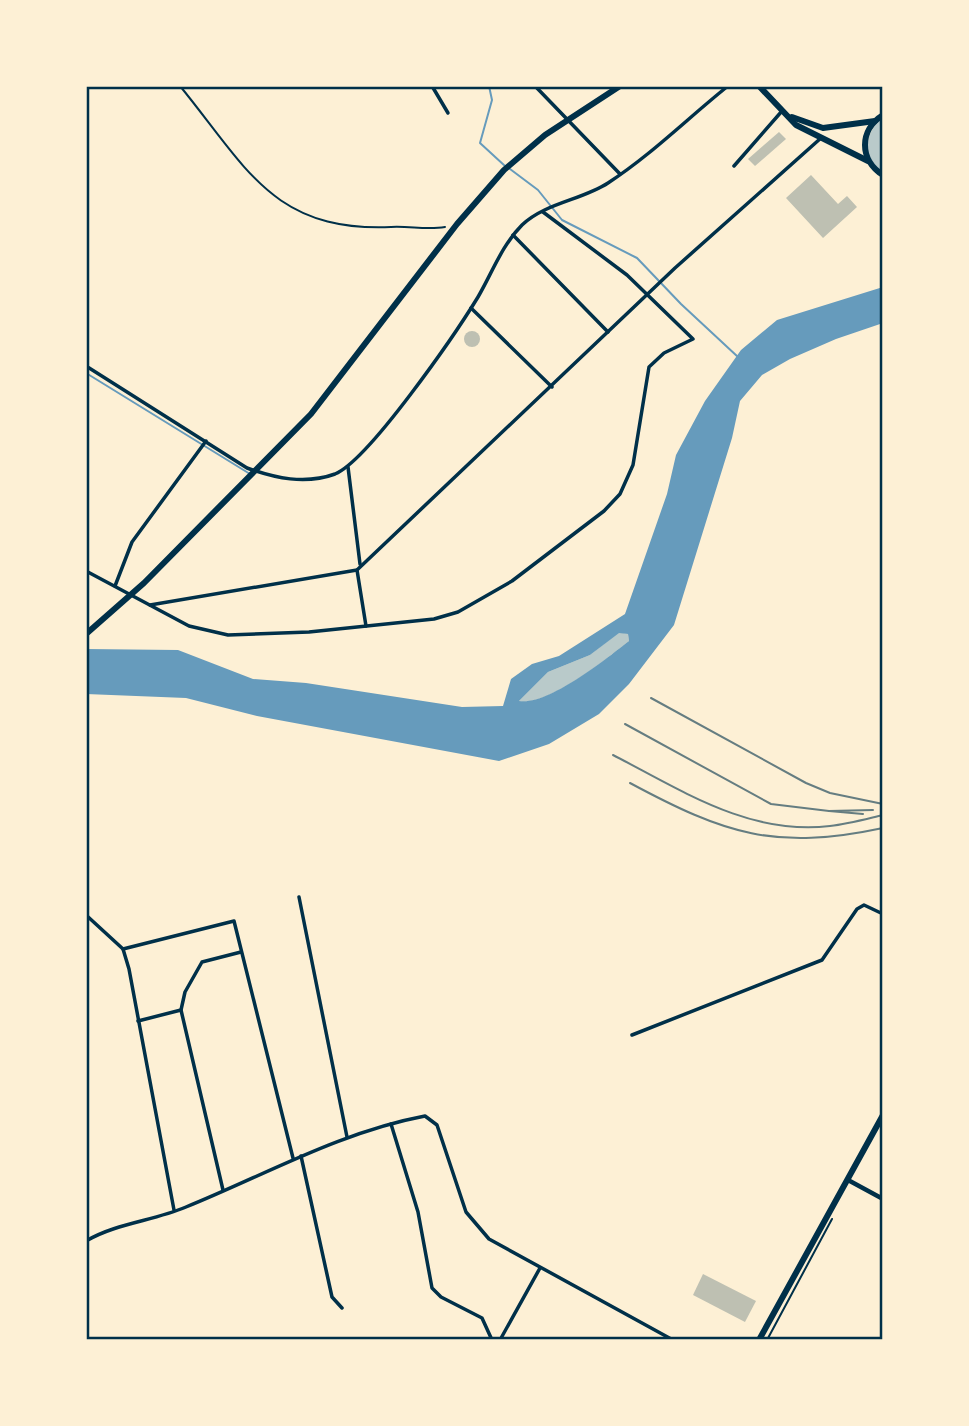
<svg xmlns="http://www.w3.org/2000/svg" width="969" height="1426" font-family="Manrope,sans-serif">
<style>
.green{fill:#b9caca}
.water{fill:#669bbc;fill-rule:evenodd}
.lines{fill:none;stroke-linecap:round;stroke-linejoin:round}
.stream{stroke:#669bbc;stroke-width:2}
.building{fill:#bec0b2}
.path{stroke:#003049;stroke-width:2}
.minor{stroke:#003049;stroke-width:3.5}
.tertiary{stroke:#003049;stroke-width:4.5}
.primary{stroke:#003049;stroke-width:6}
.rail{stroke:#657d81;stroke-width:2}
.neatline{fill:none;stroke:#003049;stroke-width:2.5}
</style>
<rect width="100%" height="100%" fill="#fdf0d5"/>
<g class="green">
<path d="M883,118V172C861,158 864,132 883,118Z"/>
<path d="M619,632L628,634L629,641C607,658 548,707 519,701L548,672L590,655Z"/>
</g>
<path class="water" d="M883,287V323L836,339L790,359L762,375L740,401L732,438L674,625L629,684L599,714L549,744L499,761L257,716L186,698L86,694V649L178,650L253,679L306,683L462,707L503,706L511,679L532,664L559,656L625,614L667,494L676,455L705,401L741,350L777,320ZM619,633L628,634L629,641C607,658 548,706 519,701L548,672L590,655Z"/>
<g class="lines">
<g class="stream">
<path d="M489,86L492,100L480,143L505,166"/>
<path d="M510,169L538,190L562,220L637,258L681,304L738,357"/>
<path d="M86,373L250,474"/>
</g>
</g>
<g class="building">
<path d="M779,132L786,139L755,166L748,159Z"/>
<path d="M811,175L838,204L847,196L857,207L823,238L786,198Z"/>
<circle cx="472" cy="339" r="8"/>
<path d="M703,1274L756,1301L745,1322L693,1295Z"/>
</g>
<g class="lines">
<g class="path">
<path d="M180,86C247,168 273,232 391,227C410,226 427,230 445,227"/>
<path d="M767,1340L832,1219"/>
</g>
<g class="minor">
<path d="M432,86L448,113"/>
<path d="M535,86L620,174"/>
<path d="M734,166L782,111"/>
<path d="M513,235L608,332"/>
<path d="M471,308L552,387"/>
<path d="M86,366L247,468C275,478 305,485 335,474C369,460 456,333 478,297C492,273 502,245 522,225C545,203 582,200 608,183C651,155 688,118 728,86"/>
<path d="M348,467L360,564"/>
<path d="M357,570L366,626"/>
<path d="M86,571L189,626L228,635L309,632L434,619L458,612L512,581L604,511L620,494L633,465L649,367L664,353L693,339L627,275L543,212"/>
<path d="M115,586L132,542L206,441"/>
<path d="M150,605L357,570L675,268L821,138"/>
<path d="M299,897L347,1137"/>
<path d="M86,915L123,949L129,969L174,1210"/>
<path d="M123,949L234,921L293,1158"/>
<path d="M138,1021L181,1010"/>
<path d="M632,1035L822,960L857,909L864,905L883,914"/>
<path d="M391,1124L418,1212L432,1288L441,1297L482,1318L492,1340"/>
<path d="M301,1156L332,1297L342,1308"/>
<path d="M223,1190L181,1010L185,992L202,962L241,952"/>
<path d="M86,1241C117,1223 153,1221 186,1207C265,1175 340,1132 425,1116L437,1125L466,1212L489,1239L673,1340"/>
<path d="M500,1340L540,1268"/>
</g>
<path class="tertiary" d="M848,1180L883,1199"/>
<g class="primary">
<path d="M759,86L796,125L868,161"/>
<path d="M883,115C859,130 859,160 883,175"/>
<path d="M792,117L823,128L875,121"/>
<path d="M86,634L144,583L311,414L457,224L504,170L545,135L620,86"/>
<path d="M759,1340L883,1115"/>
</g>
<g class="rail">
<path d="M651,698L806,783L830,793L883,804"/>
<path d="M625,724L771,804L829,811"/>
<path d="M613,755C681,790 750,836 830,826C848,824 866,819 883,815"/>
<path d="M630,783C725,834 775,851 883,828"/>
<path d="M863,814L829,811L873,810"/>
</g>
</g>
<rect width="969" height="1426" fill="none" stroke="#fdf0d5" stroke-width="175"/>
<rect x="88" y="88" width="793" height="1250" class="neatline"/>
</svg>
